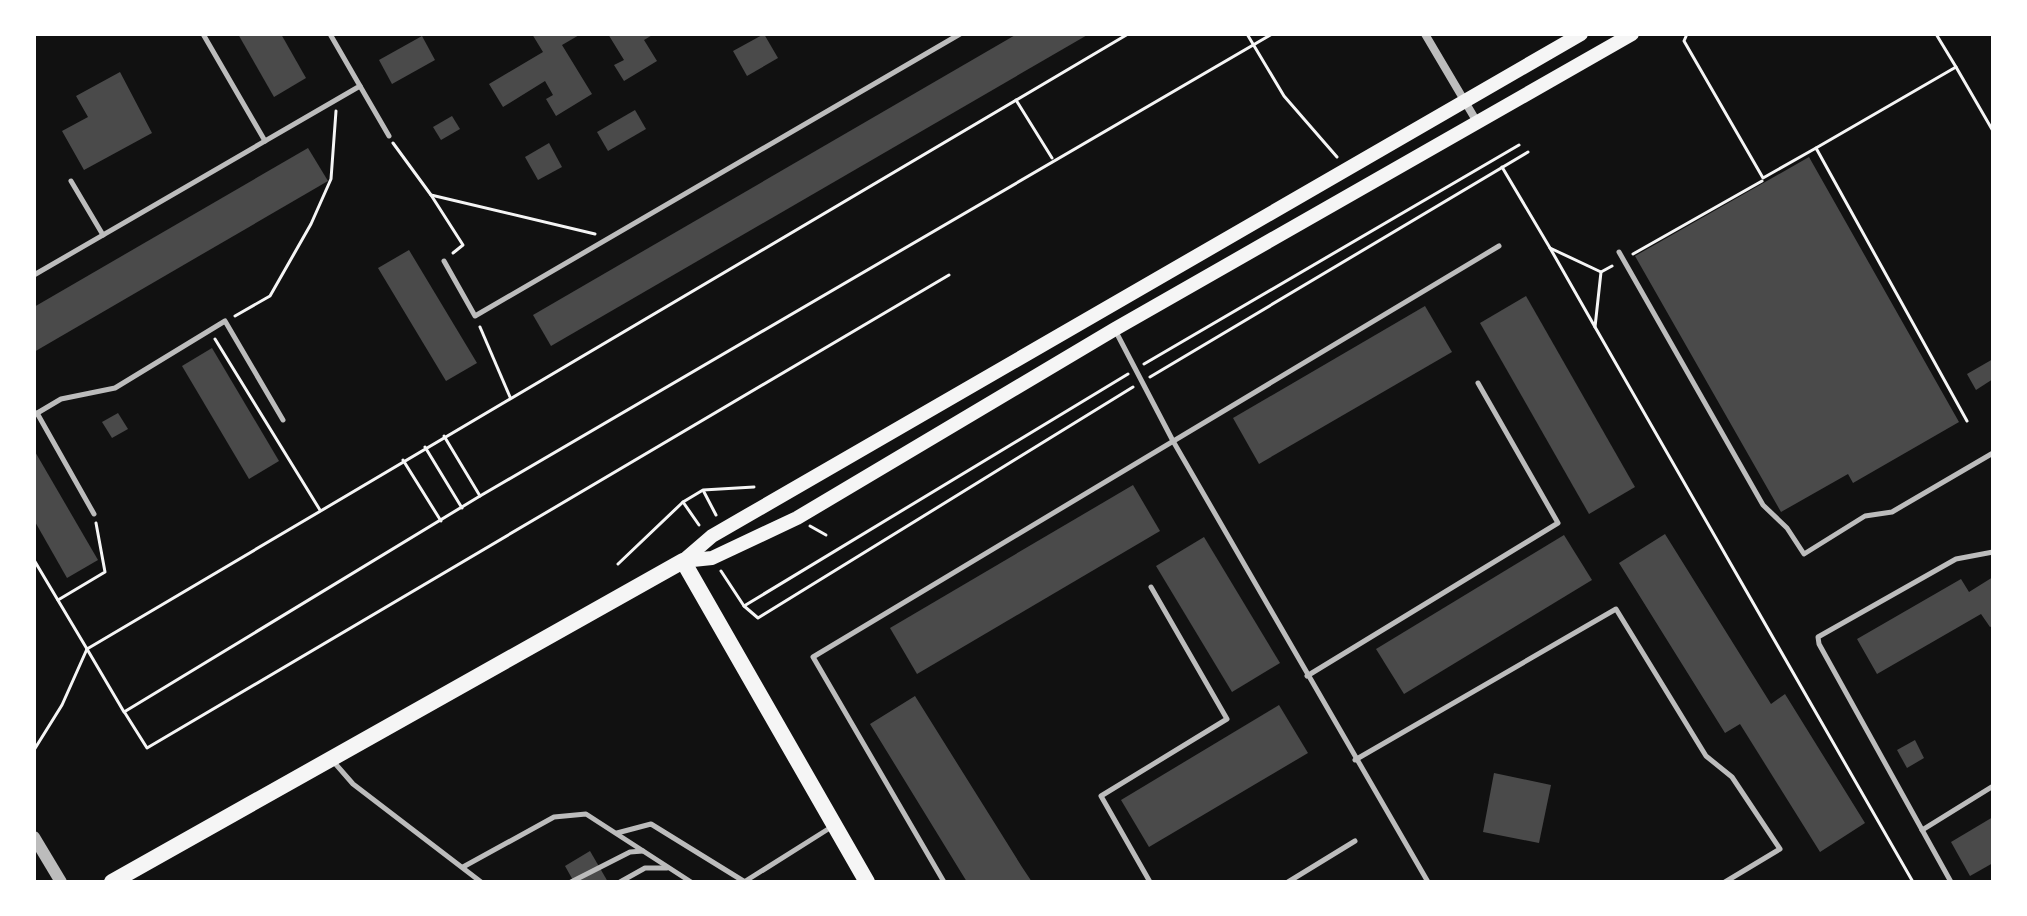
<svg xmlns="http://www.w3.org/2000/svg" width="2027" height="916" font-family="Commissioner,sans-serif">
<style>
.building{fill:#4a4a4a}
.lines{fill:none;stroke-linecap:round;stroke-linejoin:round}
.path{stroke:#f5f5f5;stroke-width:3}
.service{stroke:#bcbcbc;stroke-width:5}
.minor{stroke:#bcbcbc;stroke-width:8}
.tertiary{stroke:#bcbcbc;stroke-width:12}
.secondary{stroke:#f5f5f5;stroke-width:14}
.primary{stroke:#f5f5f5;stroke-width:16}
</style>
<rect width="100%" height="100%" fill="#111"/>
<g class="building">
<path d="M238,34H281L306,78L274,97Z"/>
<path d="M532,34H581L562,45L592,94L556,116L546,99L553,95L545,81L503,107L489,84L543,52Z"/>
<path d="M608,34H654L644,40L657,61L624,81L614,65L624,60Z"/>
<path d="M764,34L778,58L747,76L733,51Z"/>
<path d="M1017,34H1089L551,346L533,315Z"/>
<path d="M422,36L435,60L392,84L379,60Z"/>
<path d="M120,72L152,133L84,170L62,131L88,117L76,96Z"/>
<path d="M635,110L646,129L608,151L597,132Z"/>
<path d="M452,116L460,129L441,140L433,127Z"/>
<path d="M549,143L562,167L538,180L525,157Z"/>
<path d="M308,148L328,181L34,352V307Z"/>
<path d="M1809,157L1959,422L1853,483L1848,474L1781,512L1635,256Z"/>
<path d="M409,250L477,363L446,381L378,268Z"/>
<path d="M1526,296L1635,487L1589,514L1480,323Z"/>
<path d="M1425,306L1452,352L1259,464L1233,418Z"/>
<path d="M212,348L279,461L249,479L182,366Z"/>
<path d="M1993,359V379L1976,390L1967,374Z"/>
<path d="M118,413L128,429L112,438L102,422Z"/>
<path d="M34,450L98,560L67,578L34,520Z"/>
<path d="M1133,485L1160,531L917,674L890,628Z"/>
<path d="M1665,534L1771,704L1785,694L1865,823L1820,852L1740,724L1725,733L1619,563Z"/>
<path d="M1564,535L1592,580L1404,694L1376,649Z"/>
<path d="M1204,537L1280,663L1232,692L1156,566Z"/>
<path d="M1993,577V626L1990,627L1981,614L1877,674L1857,639L1961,579L1969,592Z"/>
<path d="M915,696L1022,867L1032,882H967L870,724Z"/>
<path d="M1279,705L1308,753L1149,847L1121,800Z"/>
<path d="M1915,740L1924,758L1907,768L1897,750Z"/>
<path d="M1494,773L1551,785L1539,843L1483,832Z"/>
<path d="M1993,817V863L1970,876L1951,842Z"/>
<path d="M590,851L608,882H574L565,866Z"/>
</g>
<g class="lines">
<g class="path">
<path d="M1247,34L1284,96L1337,157"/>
<path d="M1687,34L1684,41L1763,178L1816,148L1967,421"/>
<path d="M1956,67L1993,131"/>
<path d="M1016,100L1052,158"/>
<path d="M393,143L431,195L595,234"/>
<path d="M1816,148L1956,67L1936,34"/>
<path d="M1502,167L1550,248L1601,272L1612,266"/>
<path d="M431,195L463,245L453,253"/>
<path d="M1550,248L1595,327L1601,272"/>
<path d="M1633,254L1762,181"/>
<path d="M235,316L270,296L311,224L331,179L336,111"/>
<path d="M480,327L510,397"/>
<path d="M1595,327L1913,882"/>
<path d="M215,339L320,510"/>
<path d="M1144,364L1519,145"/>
<path d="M1150,377L1528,152"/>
<path d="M444,436L480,496"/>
<path d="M425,447L462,508"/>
<path d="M403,460L441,521"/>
<path d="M704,492L716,515"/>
<path d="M683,502L699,525"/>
<path d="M810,526L826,535"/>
<path d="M34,560L87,649L1128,34"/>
<path d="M618,564L683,502L703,490L754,487"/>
<path d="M721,571L744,606L758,618L1133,387"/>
<path d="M58,600L105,572L96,523"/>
<path d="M744,606L1128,374"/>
<path d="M87,649L124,712L480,496L1272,34"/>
<path d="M125,713L147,748L949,275"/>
<path d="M34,750L62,705L87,649"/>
</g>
<g class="service">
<path d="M203,34L265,141"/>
<path d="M360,86L389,136"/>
<path d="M71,181L103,235"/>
<path d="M1619,252L1763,505L1787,528L1804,554L1865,516L1892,512L1993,453"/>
<path d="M444,261L475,316L960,34"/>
<path d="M34,275L360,86L330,34"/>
<path d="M1115,330L1173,441L1428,882"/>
<path d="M37,413L94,514"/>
<path d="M34,415L61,399L115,388L225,321L283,420"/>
<path d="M1307,676L1558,523L1478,383"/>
<path d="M1355,760L1616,609L1706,756L1732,777L1780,849L1725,882"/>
<path d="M333,761L353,784L481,882"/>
<path d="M1922,830L1993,786"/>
<path d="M617,833L651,824L745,882"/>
<path d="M463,867L554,817L586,814L691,882"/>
<path d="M571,882L630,852L643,851"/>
<path d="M620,882L645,868H667"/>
<path d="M744,882L833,826"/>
<path d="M944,882L813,657L1499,246"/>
<path d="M1150,882L1101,796L1227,719L1151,587"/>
<path d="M1288,882L1355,841"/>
<path d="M1951,882L1819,644L1818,637L1956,559L1993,552"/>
</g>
<path class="minor" d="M1425,34L1477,122"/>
<path class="tertiary" d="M34,837L61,882"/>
<g class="secondary">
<path d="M683,561L712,558L797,518L1115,329L1632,34"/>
<path d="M683,561L712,536L1581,34"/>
</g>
<path class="primary" d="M112,882L683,561L867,882"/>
</g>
<rect width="2027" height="916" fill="none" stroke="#ffffff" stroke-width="72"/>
</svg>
